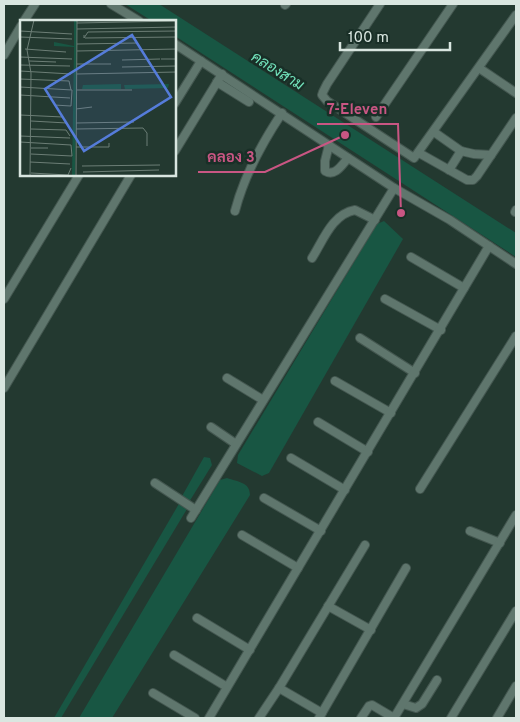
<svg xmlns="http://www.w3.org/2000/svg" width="520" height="722" font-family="Overpass,Sarabun,sans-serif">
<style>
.water{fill:#185643}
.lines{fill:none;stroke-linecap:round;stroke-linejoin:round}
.minor-casing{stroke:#445750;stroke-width:10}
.minor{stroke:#5f766d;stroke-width:8}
.labels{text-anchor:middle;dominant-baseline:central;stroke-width:5;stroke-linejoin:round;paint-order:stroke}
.water-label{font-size:15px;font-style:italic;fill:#72e2bb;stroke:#192f27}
.inset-road{fill:none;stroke:#6c7e76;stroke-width:1}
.view{fill:#557cda;fill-opacity:0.15;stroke:#557cda;stroke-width:2.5}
.inset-edge{fill:none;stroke:#d9e6e0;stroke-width:2.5}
.leader{fill:none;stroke:#c95683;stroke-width:2}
.callout-dot{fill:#c95683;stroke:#192f27;stroke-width:2}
.callout-label{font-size:15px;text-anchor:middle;font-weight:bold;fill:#c95683;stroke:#192f27;stroke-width:5;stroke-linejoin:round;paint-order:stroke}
</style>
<rect width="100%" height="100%" fill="#233930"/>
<g class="water">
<path d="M125,4H159L516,233V257L175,36V21H152Z"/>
<path d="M384,221L403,239L269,473L262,476L237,463L238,455L377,224Z"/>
<path d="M204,457L210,458L212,465L189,502L181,498Z"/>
<path d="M227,478C238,482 250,482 250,495L112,718H79L220,480Z"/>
<path d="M180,502L187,509L61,718H54Z"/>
</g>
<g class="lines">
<g class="minor-casing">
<g id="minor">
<path d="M111,4L139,21"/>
<path d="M380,4L327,84L323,92L322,95L327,101L414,158L516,15"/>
<path d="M285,5L286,4"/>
<path d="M24,21L35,4"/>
<path d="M175,44L394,188L450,220L516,264"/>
<path d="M4,55L21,26"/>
<path d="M479,68L516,93"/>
<path d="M217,82L249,102"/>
<path d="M175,103L201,61"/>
<path d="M376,117L453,4"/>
<path d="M434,132L461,151L474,154L491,155"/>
<path d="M329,145L325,161V171C335,177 342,165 348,158"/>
<path d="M175,151L222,74"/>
<path d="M419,153L467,180H473L477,176L516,118"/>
<path d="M449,170L461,151"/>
<path d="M235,211C244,176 262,143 282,113"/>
<path d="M515,212L516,210"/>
<path d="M411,257L464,288"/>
<path d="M312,258C323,241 332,214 355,210L375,220"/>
<path d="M4,299L79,175"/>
<path d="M385,299L441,330"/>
<path d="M360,338L415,373"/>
<path d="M227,378L263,400"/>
<path d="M335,381L391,413"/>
<path d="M4,388L131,175"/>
<path d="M318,422L368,452"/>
<path d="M211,427L236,444"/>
<path d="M291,458L345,490"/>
<path d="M155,483L196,510"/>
<path d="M420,489L516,336"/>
<path d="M264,498L321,531"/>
<path d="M191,518L394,188"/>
<path d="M470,531L500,543"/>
<path d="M242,535L298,568"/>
<path d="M328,606L371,630"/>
<path d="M197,618L250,650"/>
<path d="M174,655L227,687"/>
<path d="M279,688L322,713"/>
<path d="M153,693L195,718"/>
<path d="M403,704L416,708L422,704L437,680"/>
<path d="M209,718L489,246"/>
<path d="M259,718L279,688L365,545"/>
<path d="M319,718L406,568"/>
<path d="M361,718L369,706L372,705L394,718L516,515"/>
<path d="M451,718L516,611"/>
<path d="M497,718L516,686"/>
</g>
</g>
<use href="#minor" class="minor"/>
</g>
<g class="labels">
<g class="water-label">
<text transform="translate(277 72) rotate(32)">คลองสาม</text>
</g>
</g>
<g transform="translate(20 20)">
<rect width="156" height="156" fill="#233930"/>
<path d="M54,0H57L55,156H52L54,27L34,26V22L54,26ZM101,64V69H62L63,65ZM149,64L148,68L105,69L104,65Z" fill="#185643"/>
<path class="inset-road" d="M57,3L157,1M57,9L157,7M0,11L52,14M64,15V18L68,12L157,11M0,17L52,19M65,18L157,17M57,24L118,23M5,29L46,32M57,31L157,29M0,37L52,39M141,39H157M102,40L140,39M9,41L36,42M57,44H91M0,45L50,46M102,47L157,46M0,51L51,54M57,54L157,52M0,59L49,61L51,70M0,67L52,70L51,86L34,85M57,70H112M0,75L50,78M56,89L72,87M0,95L43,97M11,101L47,103M56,103L114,102M11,109L46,110L50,116M56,109L123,108L127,113V126M0,116L50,118M0,122L51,125L52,136L11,134M56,127H89V123M11,128H28M10,142L50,144M62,146L140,145M63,152L139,150M11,153L48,155L51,148M10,156L11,53L7,30L14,0M56,156L57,0M142,156L157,155"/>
<path class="view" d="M112,15L151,77L64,131L25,69Z"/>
<rect width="156" height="156" class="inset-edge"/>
</g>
<path class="leader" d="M401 213L398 124H317M345 135L265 172H198"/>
<g class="callout-dot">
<circle cx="401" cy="213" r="5"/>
<circle cx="345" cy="135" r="5"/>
</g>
<g class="callout-label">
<text x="357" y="114">7-Eleven</text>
<text x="231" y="162">คลอง 3</text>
</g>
<rect width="520" height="722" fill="none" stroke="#d9e6e0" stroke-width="10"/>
<path d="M340 42v8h110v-8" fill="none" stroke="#d9e6e0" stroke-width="2.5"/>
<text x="348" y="42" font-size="15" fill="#d9e6e0" stroke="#192f27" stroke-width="4" paint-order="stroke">100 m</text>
</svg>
